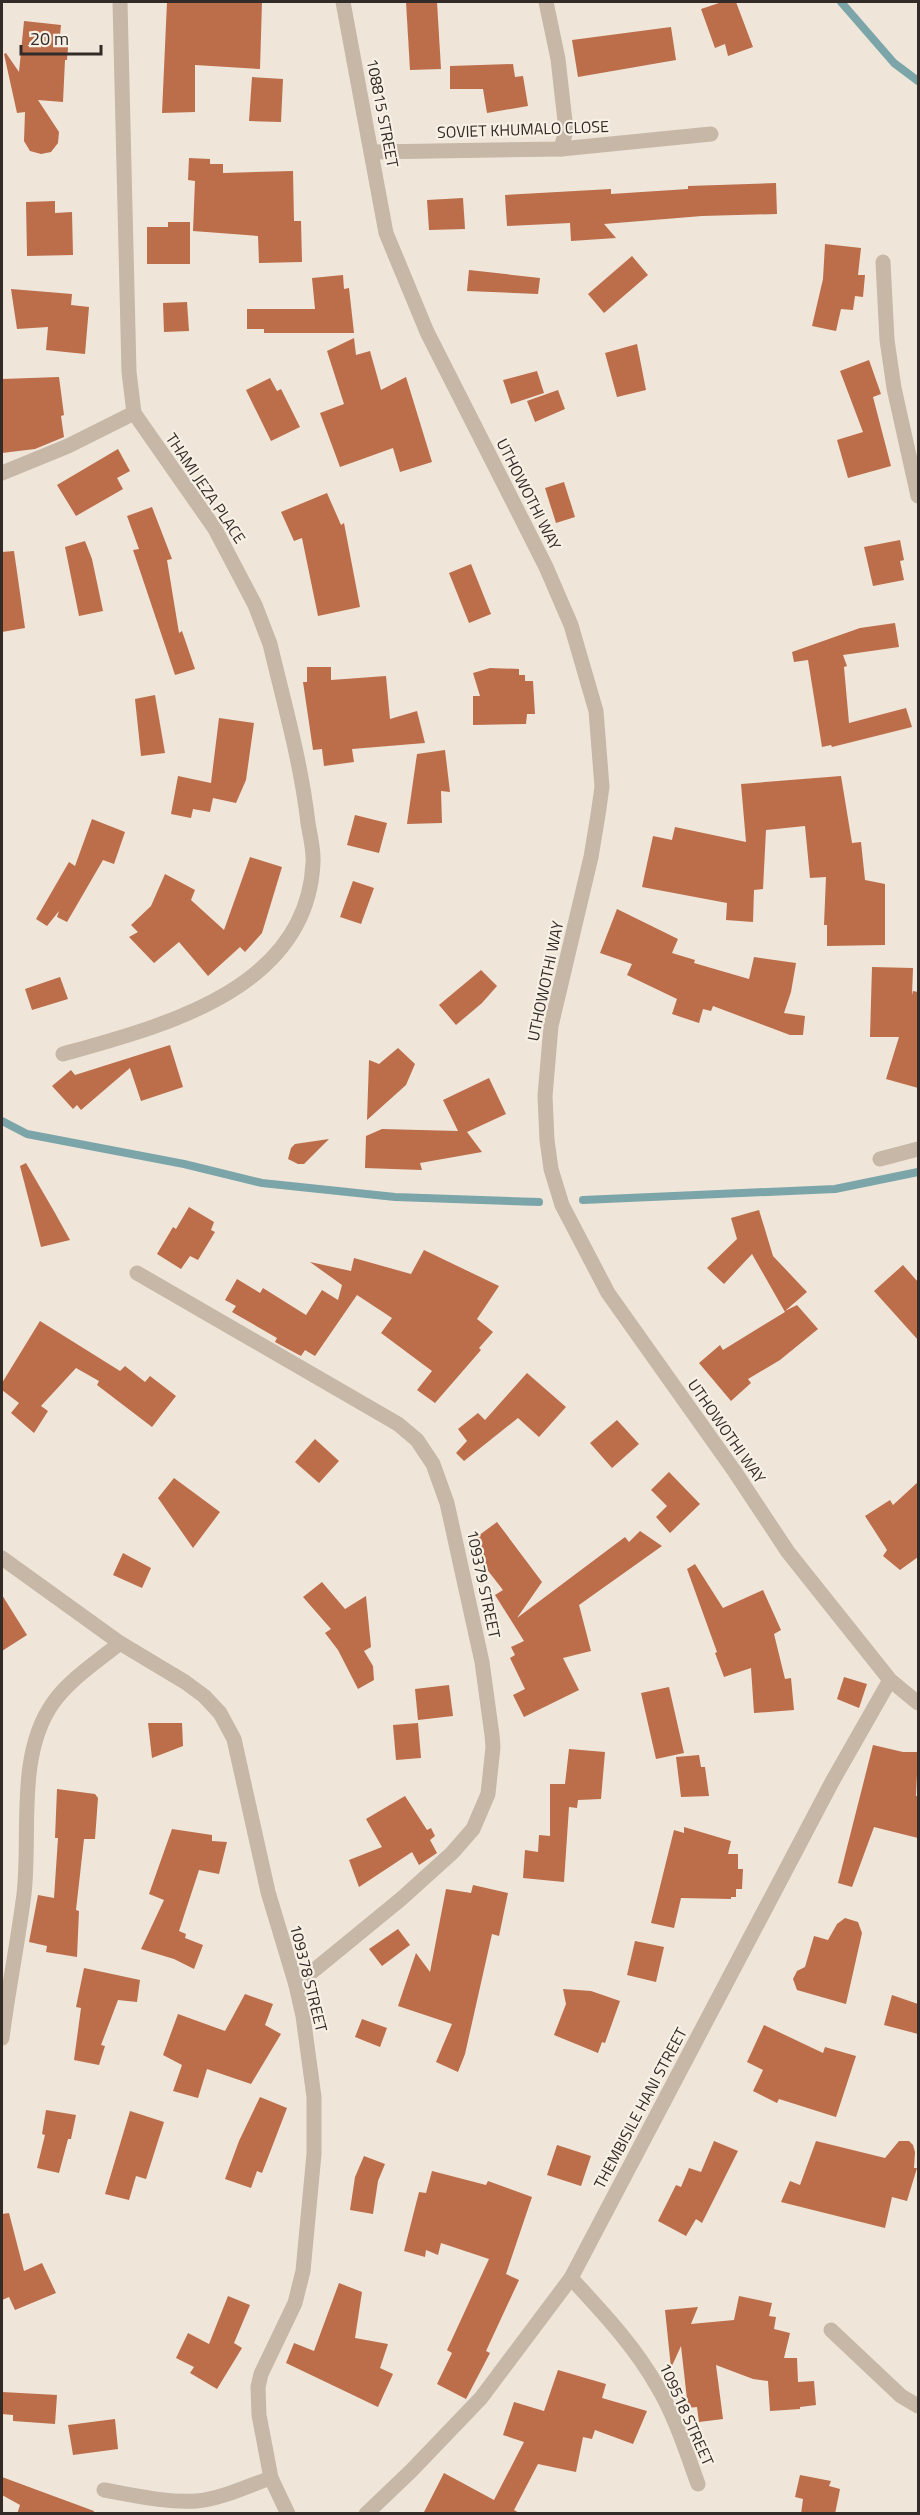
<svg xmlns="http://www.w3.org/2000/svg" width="920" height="2515" font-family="'Titillium Web',sans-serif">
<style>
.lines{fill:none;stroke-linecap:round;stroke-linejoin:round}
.stream{stroke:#7ba5a9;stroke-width:8}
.building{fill:#bc6d4a}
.street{stroke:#c6b7a7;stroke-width:15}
.labels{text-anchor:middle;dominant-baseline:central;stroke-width:4.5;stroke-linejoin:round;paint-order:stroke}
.street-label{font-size:16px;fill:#332b27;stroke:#f7f0e5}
</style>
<rect width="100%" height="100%" fill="#efe6d9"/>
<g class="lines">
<g class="stream">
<path d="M841,2L894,63L918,81"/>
<path d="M2,1121L27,1134L184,1164L262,1183L395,1197L539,1202"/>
<path d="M583,1200L835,1189L918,1172"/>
</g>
</g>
<g class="building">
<path d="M167,2H262L260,69L195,65V112L162,113Z"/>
<path d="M406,2H437L441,69L410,70Z"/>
<path d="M722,2H736L753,47L728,56L725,44L715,48L701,9Z"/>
<path d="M24,21L61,25L60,35L69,36L67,60H65L63,102L38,100L59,132L58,143L51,152L41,154L30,151L24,141L25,112L17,113L4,54L6,53L19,72Z"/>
<path d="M671,27L676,60L578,77L572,40Z"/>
<path d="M513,64L515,77L523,76L528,106L487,113L483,89H450V66Z"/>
<path d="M252,77L283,79L281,122L249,121Z"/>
<path d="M189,158L210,159V164H223V173L293,171L294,221H301L302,262L259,263L258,236L193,231L195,181L188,180Z"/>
<path d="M776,183L777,214L702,216L604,224L616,238L571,241L570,223L507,226L505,195L611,189V194L688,189V186Z"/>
<path d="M463,198L465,229L429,230L427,200Z"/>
<path d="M55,201V213L72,212L73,255L27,256L26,202Z"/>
<path d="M168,222H190V264H147V227H168Z"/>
<path d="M825,244L861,248L858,275H865L863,297L855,296L853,310L841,309L836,331L812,326L823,279Z"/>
<path d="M632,256L648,275L604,313L588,294Z"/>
<path d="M469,270L540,278L538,294L467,291Z"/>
<path d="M343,275L344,289L349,288L354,333H264V329H247V309H315L312,278Z"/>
<path d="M11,289L72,294L71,305L89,307L85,354L46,350L48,327L17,329Z"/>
<path d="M187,302L189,331L164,332L163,303Z"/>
<path d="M354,338L356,355L370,351L381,390L406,377L432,462L400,472L393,448L340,467L320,413L344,404L327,351Z"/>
<path d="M637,344L646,390L617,397L605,353Z"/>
<path d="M869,360L881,394L873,397L891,466L848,478L837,440L863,432L840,371Z"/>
<path d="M537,371L544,393L511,404L503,380Z"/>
<path d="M59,377L64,415L61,416L64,437L35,449L2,453V379Z"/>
<path d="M270,378L277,391L281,389L300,427L271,441L246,390Z"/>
<path d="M558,390L565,409L535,422L527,401Z"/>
<path d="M118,449L130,471L117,478L123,489L76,516L57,485Z"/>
<path d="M564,482L575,517L556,523L545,488Z"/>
<path d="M327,493L341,525L344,523L360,607L318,616L302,538L294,541L281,512Z"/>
<path d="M152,507L172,559L167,560L179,633L182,631L195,669L175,675L133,550L139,549L127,516Z"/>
<path d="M900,540L904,560L900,561L904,580L873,586L864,547Z"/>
<path d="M85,541L92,559L103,611L79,616L65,547Z"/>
<path d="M14,551L25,628L2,632V552Z"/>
<path d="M471,564L491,614L469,623L449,573Z"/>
<path d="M895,623L899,647L843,655L847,666L844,667L849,723L906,708L912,727L832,747L831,745L822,747L808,660L794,662L792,652L860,628Z"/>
<path d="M307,667H331V680L386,676L390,719L417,711L425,743L352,749L354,762L324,766L322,749L313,750L303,682H307Z"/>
<path d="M490,668L519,669V675H525V681H533L535,714H527L526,724L473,725V696H480L473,673Z"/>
<path d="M155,695L165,753L141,756L135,699Z"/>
<path d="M219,718L254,723L246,780L236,803L213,798L210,812L193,809L191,818L171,814L178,776L211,783Z"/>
<path d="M445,750L450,792L441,791L442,823L407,824L417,754Z"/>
<path d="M841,776L852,843L861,842L865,880L885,884V945L827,946V925H824L826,877L810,878L805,826L766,830L763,889L754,890L753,922L726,920L727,903L642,887L653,836L672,840L675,827L746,842L741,784Z"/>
<path d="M355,815L387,823L379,853L347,845Z"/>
<path d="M92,819L125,832L114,864L103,860L67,922L57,917L59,911L47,926L36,919L69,862L75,866Z"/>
<path d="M250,857L282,867L262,933L245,952L240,947L208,976L179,942L154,963L129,937L138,932L131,925L151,906L165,874L195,890L191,900L224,930Z"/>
<path d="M353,881L374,888L361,924L340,917Z"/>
<path d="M617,909L678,939L672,953L695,960L694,963L749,979L754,957L796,963L791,992L784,1013L805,1016L803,1035H790L713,1006L711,1011L703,1009L699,1023L672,1014L677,999L627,975L632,964L600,953Z"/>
<path d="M872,967L913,968L912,995L913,991L918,992V1088L886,1079L899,1037H870Z"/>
<path d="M481,970L497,986L482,1003L456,1025L439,1005Z"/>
<path d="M60,977L68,999L32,1010L25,989Z"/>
<path d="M170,1045L183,1087L141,1101L130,1068L81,1110L77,1105L73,1109L52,1086L71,1070L75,1075Z"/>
<path d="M398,1048L415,1064L406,1085L367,1120L369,1060L379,1064Z"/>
<path d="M489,1078L506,1114L467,1132L482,1152L420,1163L422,1170L365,1168L366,1136L382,1129L458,1131L443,1100Z"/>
<path d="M329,1139L304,1164H298L288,1159L291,1148L295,1144Z"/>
<path d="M26,1163L55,1213L70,1240L41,1247L20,1166Z"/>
<path d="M189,1207L214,1222L211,1230L215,1232L198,1260L190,1256L181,1269L157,1254L173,1227L176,1229Z"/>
<path d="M759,1210L773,1256L807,1292L785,1311L797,1305L818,1329L780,1360L748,1379L751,1383L731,1401L699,1363L720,1345L723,1350L785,1312L752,1254L724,1284L707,1268L737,1239L731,1218Z"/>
<path d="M424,1250L499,1286L477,1319L493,1332L479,1348L481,1350L435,1403L417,1390L432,1371L381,1333L392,1318L357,1295L315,1356L305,1350L301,1356L275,1342L277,1338L232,1312L236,1306L225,1300L237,1279L260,1293L263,1288L306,1315L322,1290L338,1300L342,1285L310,1262L351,1271L354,1258L411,1274Z"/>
<path d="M903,1265L918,1282V1340L874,1291Z"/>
<path d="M40,1321L120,1371L125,1366L145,1382L150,1376L176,1396L152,1427L97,1385L99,1381L76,1368L41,1406L48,1411L34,1433L11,1413L19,1403L2,1390V1383Z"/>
<path d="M527,1373L566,1407L539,1437L518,1418L464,1461L456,1453L467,1441L458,1429L478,1413L485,1420Z"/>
<path d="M617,1420L639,1444L612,1468L590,1443Z"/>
<path d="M315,1439L339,1461L319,1483L295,1462Z"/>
<path d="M669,1472L700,1504L670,1533L656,1517L667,1506L651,1490Z"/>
<path d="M174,1478L220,1512L193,1548L158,1498Z"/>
<path d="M918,1482V1557L900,1570L883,1556L887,1550L865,1516L890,1500L893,1505Z"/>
<path d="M497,1522L542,1582L517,1618L625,1537L629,1542L640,1531L662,1546L579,1605L591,1651L563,1658L579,1690L524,1717L513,1695L525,1689L510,1658L515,1655L511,1647L524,1641L495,1595L503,1590L475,1554L481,1549L474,1539Z"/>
<path d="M123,1553L151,1568L142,1588L113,1575Z"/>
<path d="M695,1564L723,1608L763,1590L781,1630L774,1634L785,1679L791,1678L794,1710L754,1713L751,1668L724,1677L715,1653L717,1652L687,1569Z"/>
<path d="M322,1582L345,1609L366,1596L371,1647L364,1651L373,1666L374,1680L358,1689L338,1650L325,1633L331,1629L303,1597Z"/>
<path d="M2,1595L27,1635L2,1651Z"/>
<path d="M844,1677L867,1684L859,1708L837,1699Z"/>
<path d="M449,1685L453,1716L418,1720L415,1689Z"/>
<path d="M669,1687L684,1753L656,1759L641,1693Z"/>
<path d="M148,1723H182L183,1746L152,1758Z"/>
<path d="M418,1723L421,1758L396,1760L393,1725Z"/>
<path d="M873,1745L903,1752H918L916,1796H918V1838L874,1827L852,1887L838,1883Z"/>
<path d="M569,1749L605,1752L601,1799L578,1800L577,1808L569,1807L564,1882L523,1878L525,1850L538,1852L539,1835L550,1836V1784H565Z"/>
<path d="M699,1755L701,1767H705L709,1796L681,1797L676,1757Z"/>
<path d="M57,1789L95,1794L98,1798L95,1839H84L76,1910L79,1911L77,1957L46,1952L47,1946L29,1942L38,1895L54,1898L58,1838H55Z"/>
<path d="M405,1796L427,1830L431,1828L435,1836L430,1840L437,1853L419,1865L412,1852L359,1887L349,1860L382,1847L366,1819Z"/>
<path d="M684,1827L731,1841L728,1854H738V1869H743L742,1889H736V1897H731V1899L681,1898L674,1928L651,1923L674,1830L684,1833Z"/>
<path d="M172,1829L212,1835V1841L227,1842L219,1874L199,1870L179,1931L186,1934L185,1938L203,1945L194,1969L174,1959L141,1949L164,1900L149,1894Z"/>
<path d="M473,1885L508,1893L499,1936L492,1934L465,2054L458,2072L436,2062L452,2024L398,2006L416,1953L430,1972L446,1889L471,1893Z"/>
<path d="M845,1918L858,1922L862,1933L846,2004L797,1990L793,1979L797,1971L805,1967L814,1936L828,1940L837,1924Z"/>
<path d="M398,1929L410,1945L382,1966L369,1949Z"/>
<path d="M635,1941L664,1947L656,1982L627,1975Z"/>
<path d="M84,1968L140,1980L137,2002L118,2000L101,2045L105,2046L99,2065L74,2060L81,2008L76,2007Z"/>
<path d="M563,1989L591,1991L620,2001L605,2043L602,2042L598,2053L554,2035L566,2004Z"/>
<path d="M245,1994L273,2004L265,2025L281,2034L251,2084L207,2069L198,2098L173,2091L182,2065L163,2055L178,2014L225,2031Z"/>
<path d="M892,1995L918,2004V2034L884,2025Z"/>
<path d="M362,2019L387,2028L380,2047L355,2037Z"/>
<path d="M764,2025L823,2053L825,2047L856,2056L836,2117L779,2099L777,2103L753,2091L763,2070L747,2062Z"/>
<path d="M260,2097L287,2108L262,2173L257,2171L251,2188L225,2179L239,2141Z"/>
<path d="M46,2110L76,2115L71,2139H68L59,2173L37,2168L45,2135L42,2134Z"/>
<path d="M130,2111L164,2122L146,2179L136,2176L129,2200L105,2194Z"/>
<path d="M714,2141L738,2151L702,2223L696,2219L686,2236L658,2221L676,2185L681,2187L689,2168L701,2172Z"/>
<path d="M816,2141L885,2158L899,2141H909L913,2145L915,2152L914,2168H917L907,2201L892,2197L885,2228L781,2202L790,2181L800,2185Z"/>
<path d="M557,2145L591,2156L581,2186L547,2175Z"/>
<path d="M364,2156L385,2164L378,2181L373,2214L350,2210L355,2177Z"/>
<path d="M432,2171L486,2185L488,2181L532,2197L506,2274L519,2280L486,2351L490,2353L466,2399L437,2384L452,2353L447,2350L489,2259L441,2243L438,2255L426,2250L425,2257L404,2251L419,2192L426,2193Z"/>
<path d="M9,2213L24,2271L42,2263L56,2293L15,2310L9,2297L2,2300V2214Z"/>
<path d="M339,2283L362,2292L355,2338L388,2344L380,2368L393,2374L378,2407L286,2363L294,2343L314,2351Z"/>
<path d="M228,2296L250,2305L234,2343L242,2348L217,2389L190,2373L194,2367L176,2358L188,2333L209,2344Z"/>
<path d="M739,2296L772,2303L769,2316L776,2317L774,2329L790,2333L784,2358H797L798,2382L814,2381L816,2405L800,2407V2409L770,2411L768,2381L753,2379L716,2365L723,2419L699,2422L697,2407L688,2408L681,2346L671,2368L665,2310L698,2307L691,2324L734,2320Z"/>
<path d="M558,2370L606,2384L602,2398L647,2411L633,2444L595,2430L592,2439L583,2437L576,2472L538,2464L514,2510L521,2514H423L444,2473L494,2500L524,2442L503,2435L514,2402L544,2411Z"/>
<path d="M2,2392L57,2395L55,2424L13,2421V2415L2,2414Z"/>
<path d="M115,2419L118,2449L73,2455L68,2425Z"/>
<path d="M800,2475L831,2481L829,2486L840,2489L835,2514H801L803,2499L795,2497Z"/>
<path d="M2,2477L94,2511L93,2514H17L20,2505L2,2495Z"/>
</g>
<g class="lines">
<g class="street">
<path d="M343,2L386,233L427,332L546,567L571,625L596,711L602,787L598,815L591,857L551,1026L545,1096L547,1140L551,1169L562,1205L608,1293L735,1472L788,1552L890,1680L918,1703"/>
<path d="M546,2L558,59L566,130L561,149"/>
<path d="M373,152L561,149L711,134"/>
<path d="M883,262L887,340L894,388L918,496"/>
<path d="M2,473L68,446L134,413"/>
<path d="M63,1054C163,1026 307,990 313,863C314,850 310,836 308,823C301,762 284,703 270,644L255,605L215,529L134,413L129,372L120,2"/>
<path d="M880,1159L918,1149"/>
<path d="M137,1273L398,1424L417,1440L433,1464L447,1503L482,1662L492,1735L493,1747L488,1794L473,1829L452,1853L401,1899L296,1985"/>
<path d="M2,1558L120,1643L185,1682L204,1696L220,1713L234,1739L268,1892L296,1985L303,2016L314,2097V2154L303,2271L295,2303L261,2374L258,2387L259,2415L271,2478L288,2514"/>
<path d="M2,2038C8,1990 18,1942 24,1894C31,1834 16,1755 53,1703C70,1679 98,1661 120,1643"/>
<path d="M571,2278C602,2312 634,2345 657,2386C675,2416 686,2451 698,2484"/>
<path d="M831,2330L901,2396L918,2406"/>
<path d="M104,2490C133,2495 166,2503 196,2501C221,2499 247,2486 271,2478"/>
<path d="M366,2514L411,2471L481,2398L571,2278L832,1782L890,1680"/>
</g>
</g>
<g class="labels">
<g class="street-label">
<text transform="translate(383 113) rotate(79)">108815 STREET</text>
<text transform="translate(523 129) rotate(-2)">SOVIET KHUMALO CLOSE</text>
<text transform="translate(206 488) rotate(56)">THAMI JEZA PLACE</text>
<text transform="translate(529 494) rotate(63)">UTHOWOTHI WAY</text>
<text transform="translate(545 981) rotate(-78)">UTHOWOTHI WAY</text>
<text transform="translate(727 1431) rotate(55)">UTHOWOTHI WAY</text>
<text transform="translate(484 1584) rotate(78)">109379 STREET</text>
<text transform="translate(309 1978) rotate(76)">109378 STREET</text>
<text transform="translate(640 2108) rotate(-62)">THEMBISILE HANI STREET</text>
<text transform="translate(687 2414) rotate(66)">109518 STREET</text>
</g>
</g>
<rect width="920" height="2515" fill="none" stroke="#332b27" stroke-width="6"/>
<path d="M21 45v9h80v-9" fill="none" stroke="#332b27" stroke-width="3"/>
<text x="30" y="45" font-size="18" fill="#332b27" stroke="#f7f0e5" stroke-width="4.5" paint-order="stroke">20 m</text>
</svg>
